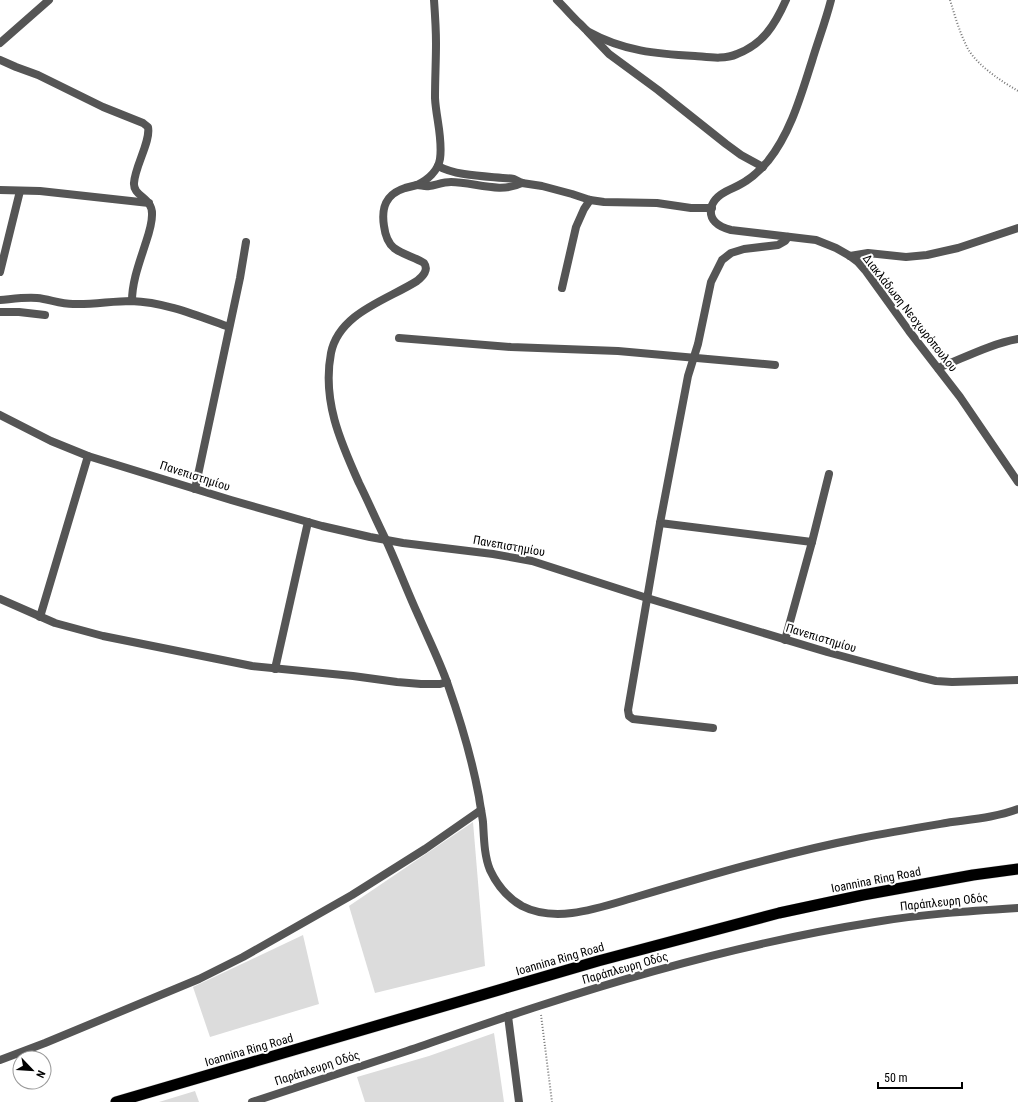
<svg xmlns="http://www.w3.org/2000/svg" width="1018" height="1102" font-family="'Roboto Condensed',sans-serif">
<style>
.green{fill:#dcdcdc}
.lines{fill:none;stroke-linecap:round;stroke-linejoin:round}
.trunk-casing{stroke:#dbdbdb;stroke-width:12}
.path{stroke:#777;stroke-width:2;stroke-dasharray:1 2;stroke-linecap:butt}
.minor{stroke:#555;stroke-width:8}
.tertiary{stroke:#555;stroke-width:8}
.trunk{stroke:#000;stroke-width:11}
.labels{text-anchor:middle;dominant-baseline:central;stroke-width:4;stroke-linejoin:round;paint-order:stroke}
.street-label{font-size:12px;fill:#000;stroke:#fff}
</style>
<rect width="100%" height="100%" fill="#fff"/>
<g class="green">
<path d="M473,822L485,966L375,993L349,906Z"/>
<path d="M303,935L319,1004L210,1037L193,987Z"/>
<path d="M494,1033L504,1102H365L357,1077L429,1056Z"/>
<path d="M195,1091L199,1102H159Z"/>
</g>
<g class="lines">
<g class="trunk-casing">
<path id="trunk" d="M116,1102L598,961L779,913L863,895L973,875L1018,869"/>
</g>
<g class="path">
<path d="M950,0C955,16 960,34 968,49C978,66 1001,81 1018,91"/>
<path d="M541,1015L552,1102"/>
</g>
<g class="minor">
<path d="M434,0C435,14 436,28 436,43C436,61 435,79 435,98C436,118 443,139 440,159C438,171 427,180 417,185C413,186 409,187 405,188C386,194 381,207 384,226C385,234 388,243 394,248C403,255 415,257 424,263C429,270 423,276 417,281C387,300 339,313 331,353C322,400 340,441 359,483C368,501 376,520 385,538C397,564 407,591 419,617C429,640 440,662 448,685C461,722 472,759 479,797C480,805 482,814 483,822C484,838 484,855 490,870C497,885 508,898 522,906C557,924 601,907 636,897C710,875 785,853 861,838C891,832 922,827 952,822C974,819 997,817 1018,809"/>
<path d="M588,32L609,54L658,90L726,144L741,155L763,167"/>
<path d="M0,43L49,0"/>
<path d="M0,60L16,67L38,75L103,107L143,123L148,127C151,141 135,166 134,183C133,197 153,197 152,215C152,224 149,233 146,242C140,261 132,281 132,301"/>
<path d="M438,166C458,177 491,176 514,179L522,183L542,186L572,194L590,200L604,202L657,203L691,208H712"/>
<path d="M417,185C421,185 425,187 429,186C436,185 443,182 451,182C474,182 500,194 522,183"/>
<path d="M0,190L40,191L149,203"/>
<path d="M850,256L868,253L906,257L927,255L958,248L1018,228"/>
<path d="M0,272L20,191"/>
<path d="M562,288L576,227L584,209L590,200"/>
<path d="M0,300C12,299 25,297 37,298C49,299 60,304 73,304C92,305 112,301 131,301C165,302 198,316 229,327"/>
<path d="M0,312H19L45,315"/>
<path d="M399,338L511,347L618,351L775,365"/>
<path d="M938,368C964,358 990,344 1018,339"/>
<path d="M195,489L240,278L246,242"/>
<path d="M660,523L812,542"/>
<path d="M0,599L55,623L103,636L252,666L353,676L397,682L421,684H440L447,682"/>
<path d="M40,617L88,456"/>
<path d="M785,640L812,542L829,474"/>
<path d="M275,669L308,522"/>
<path d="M713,728L633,719L629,716L628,710L660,523L688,376L698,344L711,282L722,260L731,253L744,249L778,245L785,241L788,237"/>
<path d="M508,1016L519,1102"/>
<path d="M0,1060L45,1043L199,979L243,957L352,895L425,849L481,810"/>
</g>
<g class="tertiary">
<path d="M557,0C564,7 571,15 578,22C582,25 585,30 589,32C623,51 657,54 695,56C708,57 724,60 737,54C763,44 775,25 786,0"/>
<path d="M831,0C826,20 818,41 812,61C801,95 791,132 768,161C762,168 754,176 746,181C735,189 718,191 712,205C707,220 719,227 731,230L816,240L836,248L850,256L858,262L865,270L909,331L960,397L1018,482"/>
<path d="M0,415L51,441L88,456L231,500L322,526L370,537L403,543L493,554L532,561L647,598L827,652L919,677L936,681L952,682L1018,680"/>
<path d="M252,1102C303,1085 355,1068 407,1051C451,1036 495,1020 539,1006C649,970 761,940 875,922C922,914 970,911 1018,908"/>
</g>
<use href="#trunk" class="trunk"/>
</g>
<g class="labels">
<g class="street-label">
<text transform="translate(910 313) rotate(52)">Διακλάδωση Νεοχωρόπουλου</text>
<text transform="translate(195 476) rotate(18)">Πανεπιστημίου</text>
<text transform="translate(509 546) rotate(10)">Πανεπιστημίου</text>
<text transform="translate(821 638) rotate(17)">Πανεπιστημίου</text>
<text transform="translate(876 880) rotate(-11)">Ioannina Ring Road</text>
<text transform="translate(944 902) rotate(-6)">Παράπλευρη Οδός</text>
<text transform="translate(560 959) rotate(-16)">Ioannina Ring Road</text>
<text transform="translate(625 968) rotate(-16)">Παράπλευρη Οδός</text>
<text transform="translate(249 1050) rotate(-16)">Ioannina Ring Road</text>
<text transform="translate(317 1068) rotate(-18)">Παράπλευρη Οδός</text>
</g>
</g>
<g transform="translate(32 1070) rotate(115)"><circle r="19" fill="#ffffff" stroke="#999999"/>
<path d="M0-3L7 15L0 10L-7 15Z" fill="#000000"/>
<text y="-6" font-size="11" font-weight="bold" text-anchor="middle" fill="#000000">N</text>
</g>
<path d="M878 1082v6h84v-6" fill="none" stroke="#000000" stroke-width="2"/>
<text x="884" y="1082" font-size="12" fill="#000000" stroke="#ffffff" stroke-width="3" paint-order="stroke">50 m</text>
</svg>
